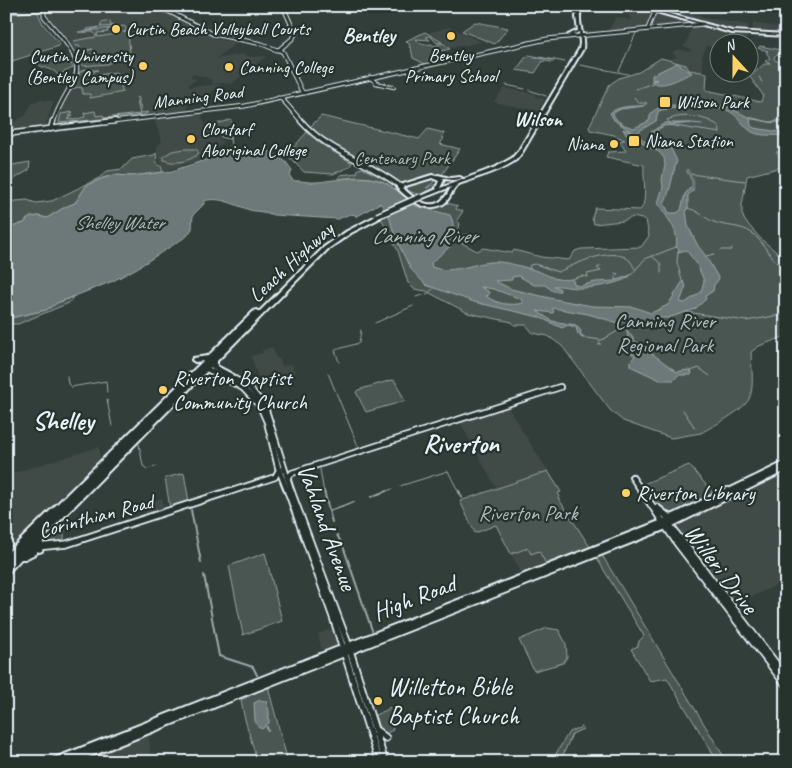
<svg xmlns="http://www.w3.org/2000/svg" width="792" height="768" font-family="Caveat,sans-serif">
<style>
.built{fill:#3f4b46}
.green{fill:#495651;stroke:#98a4a4}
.water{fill:#6d7978;stroke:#9ea9ab;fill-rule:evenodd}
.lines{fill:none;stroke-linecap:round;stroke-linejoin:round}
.stream-far1{stroke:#9ea9ab;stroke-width:1}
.stream{stroke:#9ea9ab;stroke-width:2}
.river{stroke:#6d7978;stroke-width:3}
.secondary-far2-casing{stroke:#e8f1f8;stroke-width:4.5}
.secondary-far1-casing{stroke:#e8f1f8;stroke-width:8}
.secondary-casing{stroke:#e8f1f8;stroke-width:9}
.primary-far3-casing{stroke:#e8f1f8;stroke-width:5}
.primary-far2-casing{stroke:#e8f1f8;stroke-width:7}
.primary-far1-casing{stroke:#e8f1f8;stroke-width:9}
.primary-casing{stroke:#e8f1f8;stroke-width:10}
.highway-casing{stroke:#e8f1f8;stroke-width:4}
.secondary-far2{stroke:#26332d;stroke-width:2.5}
.secondary-far1{stroke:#26332d;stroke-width:4.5}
.secondary{stroke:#26332d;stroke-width:5.5}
.primary-far3{stroke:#26332d;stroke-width:3}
.primary-far2{stroke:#26332d;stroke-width:4}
.primary-far1{stroke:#26332d;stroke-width:5}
.primary{stroke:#26332d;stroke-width:6}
.highway{fill:#26332d;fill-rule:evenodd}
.highway-bridge-casing{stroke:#e8f1f8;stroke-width:8;stroke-linecap:butt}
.highway-bridge{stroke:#26332d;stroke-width:5}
.poi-dot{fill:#ffd166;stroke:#26332d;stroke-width:2}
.labels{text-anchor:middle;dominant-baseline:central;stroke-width:4.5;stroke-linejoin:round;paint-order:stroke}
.far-poi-label{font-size:18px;fill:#e8f1f8;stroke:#26332d;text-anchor:start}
.far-street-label{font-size:18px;fill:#e8f1f8;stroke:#26332d}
.far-park-label{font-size:18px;fill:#b0bbbe;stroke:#26332d}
.far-water-label{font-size:19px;font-style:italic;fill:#b1bbbe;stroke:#26332d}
.far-district-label{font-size:21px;font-weight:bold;fill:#e8f1f8;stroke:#26332d}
.street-label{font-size:21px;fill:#e8f1f8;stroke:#26332d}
.park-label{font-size:21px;fill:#b0bbbe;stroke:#26332d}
.poi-label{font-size:21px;fill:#e8f1f8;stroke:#26332d;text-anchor:start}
.water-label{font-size:22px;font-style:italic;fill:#b1bbbe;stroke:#26332d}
.near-street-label{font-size:25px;fill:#e8f1f8;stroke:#26332d}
.near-poi-label{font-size:25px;fill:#e8f1f8;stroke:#26332d;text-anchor:start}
.district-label{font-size:26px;font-weight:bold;fill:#e8f1f8;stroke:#26332d}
</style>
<rect width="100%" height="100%" fill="#323e39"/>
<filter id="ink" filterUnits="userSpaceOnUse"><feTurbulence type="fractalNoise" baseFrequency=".02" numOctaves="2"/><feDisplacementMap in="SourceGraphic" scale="10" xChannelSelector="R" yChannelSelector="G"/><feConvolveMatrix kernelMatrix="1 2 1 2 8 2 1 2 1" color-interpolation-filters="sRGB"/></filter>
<g filter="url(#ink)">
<g class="built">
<path d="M68,6H154L178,15L198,29L213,36L212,38L226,41H239L215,59L243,54L251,57L267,56L231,84L222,83L212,84L211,79L193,74L190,77L197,79L189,84V87L222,84L203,99L187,103L188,109L186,111L59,125L57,124L60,107L80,74L82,64L78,56L49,17L47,11Z"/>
<path d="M614,6H633L682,19L680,24L611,31L609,30L616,17L631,20L629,15L618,13L620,8Z"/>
<path d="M643,6L669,7L668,9L701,15L700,17L749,25L746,32H740L662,11L659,9Z"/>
<path d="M753,23L786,28V31L780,33L752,32Z"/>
<path d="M699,24L747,36L746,41L728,38L727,42H720L719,48L707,46L702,56L703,72L689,70L686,65L669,60L677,56L672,53L678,49L689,52L692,49L682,46L686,44L691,29L686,25Z"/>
<path d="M449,27L459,31L481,42L451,48L440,39L428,33Z"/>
<path d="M504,88L536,94L535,97L545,99L538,111L494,102Z"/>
<path d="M41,100L54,101L46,125L39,128L6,131V126L25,116L33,102Z"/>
<path d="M201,112L205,125L209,124L210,131L224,142L201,160L164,171L156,151L158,145L162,142L154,118Z"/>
<path d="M272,347L277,359H280L282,366L292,364L295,374L260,383L251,356L263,353L262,350Z"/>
<path d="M507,406L548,471L496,488L460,422Z"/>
<path d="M99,447L100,462L6,554V502L13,500V473Z"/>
<path d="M786,472V520L775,526L786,538V581L733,605L674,527V524Z"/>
<path d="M162,498L164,510L146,515L145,503Z"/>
<path d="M528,548L539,551L546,564L522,574L511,554Z"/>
<path d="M332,629L338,645L322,651L318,634Z"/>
<path d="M147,735L149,736L151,762H97L102,760V753Z"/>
</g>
<g class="green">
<path d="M37,11L43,24L59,43V46L6,63V13Z"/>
<path d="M110,21L111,26C113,25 117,24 118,27L124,26L126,28V31L123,32L128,33L130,53L107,64L82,66L81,52L93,49L81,51L79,46H75L73,41L96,37V35L93,32H78H87V29L101,27L88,31L112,28L107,30L108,32L97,33L98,37L116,34V31L118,34L119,30H114V28L117,26L101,27V23Z"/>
<path d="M475,22L508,28L495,44L462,31Z"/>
<path d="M425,32L442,42L437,43L430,36L426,37L430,40L416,39C420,45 424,45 431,44L434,46L443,43L450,49L431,53L434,57L432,58L436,62L425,64L413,58L411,48L409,47L410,45L406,41Z"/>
<path d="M760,46L781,50V54L775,56L774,58L776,61L786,62V152H776L786,166L747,176L742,205V214L745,221L761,239L786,260V336L759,346L751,352C751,366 755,387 749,399C743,411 713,426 701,433L671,438L623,421L610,410L562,346L548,336L533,333L526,325H514L512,322L468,313L426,291L414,289L408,283L398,251L381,218L413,202L421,206L432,207L445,202L457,206L456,209L463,211L457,220L460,224L455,239L458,240V235L471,234L473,242L466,241L462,243L477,251L483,248L512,253L514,250L541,257L569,260L575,251L581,249L641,247L649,236L646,220L633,217L623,221L594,224L592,218L595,208L640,210C648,203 643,177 644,165L606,157L608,152L626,151L619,141L625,140L614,135L590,130L589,127L609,85L619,78L639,72L661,58L686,65L689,70L707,73L706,90L761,102L763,95L750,77L764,64H770L765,61L770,58L766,52L768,51L758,48Z"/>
<path d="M68,57L73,68L58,75C51,66 43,70 37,63Z"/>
<path d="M526,57L554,60L553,62L543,61L535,73L516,70Z"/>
<path d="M86,69L85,70H98L94,71V76L115,72L119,75L122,90L124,92L90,98V94H83L82,88L77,87L67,93L81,71Z"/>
<path d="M136,97L139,98V105H140L142,113L149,112L144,115L59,123L61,114L73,112L69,116H73L68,119L74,120L85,117L84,113L95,111L96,116L103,115L104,118L140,114Z"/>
<path d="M321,116L419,139L428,129L444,133L442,137L444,138L440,144L460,149L441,176C425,170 413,185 398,182L338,151L309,128Z"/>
<path d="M230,120L236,126L230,133V139L223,138L212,131L213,125Z"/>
<path d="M307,132L321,144L352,163L349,167L333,174L304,172L287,155Z"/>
<path d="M185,149H196L199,153C192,161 174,165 164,160V156L172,151Z"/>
<path d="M156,153L157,164L161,166L163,172L132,176L114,175L103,178L86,186L75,203L65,207L47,218L38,216L27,219L24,223L6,229V202L27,200L36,203L52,201L99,178L107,171L122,169L132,159L154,155Z"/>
<path d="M30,162L29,170L6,184V166Z"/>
<path d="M362,168L385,179L410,199L406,197L396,188L394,189C379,175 357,176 338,179L340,175L357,173L358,169Z"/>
<path d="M433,179L434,182L426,188L436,184V187L418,195L407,190L408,185L422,180Z"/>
<path d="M73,297L69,303L18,324H6V319L46,310L57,303Z"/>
<path d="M392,380L395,381L405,401L366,412L356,392L358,390Z"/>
<path d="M689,465L713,493L668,515L641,485Z"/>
<path d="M548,471L561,492L558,493L560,497L558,498L590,547L546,564L539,551L531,554L528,548L511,554L496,525L475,533L460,501Z"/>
<path d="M184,473L189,502L170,508L165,478Z"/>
<path d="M58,524L64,525V540L62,543L40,545L41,537L51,526Z"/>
<path d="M265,553L282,621L243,635L229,566Z"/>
<path d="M602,555L727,762H718L667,678L650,681L631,649L638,646L639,641L644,636L596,557Z"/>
<path d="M547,628L559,630L566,644L567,657L563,663L534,671L519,640Z"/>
<path d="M269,686V691L288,762H257C252,740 244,721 241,700Z"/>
<path d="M389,707L391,709V720L393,730L385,734L380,731L375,715L387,710Z"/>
<path d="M582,727L583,729L572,734L560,762H551L569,732Z"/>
</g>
<g class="water">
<path d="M677,63L692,73C681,77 663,90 651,81L657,80L652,79V75Z"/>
<path d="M694,102L726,106L748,117L770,122L786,119C775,127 763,119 750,119L751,126L754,128L786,133V136C774,134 757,138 748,129C741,122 737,115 727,110C713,103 677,108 661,110L658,112L656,121L639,131L638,134C642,141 652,146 660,146L662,144L651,132L665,123H691L664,126L657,130L658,137L668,143L677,161C672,175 671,191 664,203L669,213H677L681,210L685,194L691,187H694L693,191L688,195V208L686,210L688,226L698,246L705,255L719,279L714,285L713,291L705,296L706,299L695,309L668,318H657L651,322L644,321L628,324L621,321L618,323L588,314L553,308L552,309L554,311L553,313L537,311L552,321L576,325L581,331L580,334L586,338H582L578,334L576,327L568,325L562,328L539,317L474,302L426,285L410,268L395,237L389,216L380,203L356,217V215L350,214L338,219L273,215C265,211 257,212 250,210C235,205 219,196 204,201V204L193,215L192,229L187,236L137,268L113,281L57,303L46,310L6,319V229L24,223L30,217L38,216L47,218L65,207L75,203L86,186L103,178L114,175L132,176L172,171L232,151L248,150L272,152L286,162L292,170L290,176L293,181C301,180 309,183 317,182C342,180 373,170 394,189L396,188L416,206L450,215C456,226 451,231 454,243L431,263L432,267C454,276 477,260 499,262C507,262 532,269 540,272C554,278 557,281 572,279L575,285L580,286L595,282L614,281L631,275C625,283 590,289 577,288C569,288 561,285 554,286L560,289V291H553L545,285H534L519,276L512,277V280L495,281L511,289L554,299L592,306L634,307L651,313L668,305L683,281L686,286L680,302L685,303L701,292L704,281L697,264L686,250L678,252L679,249L676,247C680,230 666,217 658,203L663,187L662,179L665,165L664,158L659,152L648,147L632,134L625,133L623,129L632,132L614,120L610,113C618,106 632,106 643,106L621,109L613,113C615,122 626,126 634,128L649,121L651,113C662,102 681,107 694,102ZM481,287L493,289L521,299L523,303C511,306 496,304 486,296L489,295V292Z"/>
<path d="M627,330L635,341L677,372L688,370L692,372L691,375H678L674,380H660L630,366V362L635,356L631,353L633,351L628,342Z"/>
<path d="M260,700L266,701L269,711V723L262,729L258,727L255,721L254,703Z"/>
</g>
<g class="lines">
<g class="stream-far1">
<path d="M774,6L786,9"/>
<path d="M529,55L565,62"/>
<path d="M580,65L628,74"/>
<path d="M619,71L636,33"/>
<path d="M759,77L762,82"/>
<path d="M506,85L525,89"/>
<path d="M636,89L653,83"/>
<path d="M529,90L546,96"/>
<path d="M634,97L639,103H647L643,106"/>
<path d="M691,123L702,124"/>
<path d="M668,125L720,133L719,126C704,116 684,113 667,120L670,123"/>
<path d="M539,126L547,127L549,123"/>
<path d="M229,132L232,151"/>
<path d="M690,174L745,181"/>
<path d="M687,208C698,210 704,218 714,222C726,227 741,225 752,233C765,243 770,260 786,269"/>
<path d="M721,250H731L732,248"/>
<path d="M678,252L677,262L682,281"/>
<path d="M651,255L661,264V273"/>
<path d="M706,256L714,254"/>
<path d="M529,269L530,265L535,264L558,272C574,265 610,246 628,259C631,261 633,266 635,269"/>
<path d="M615,273L618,274L615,277L617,280"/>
<path d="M631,275L645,259L676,247"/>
<path d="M572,279L582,276L588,277L587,274L601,271L597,268L601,266"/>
<path d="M416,297L427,294L433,289"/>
<path d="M686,312L746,321L786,314"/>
<path d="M375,323L413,306"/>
<path d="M627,324L625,327L627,330"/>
<path d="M586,338L602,340L625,327"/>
<path d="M598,345L601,344L599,341"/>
<path d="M339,362L335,350L359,343L361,330"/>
<path d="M691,371L699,368L710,376"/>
<path d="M328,373L358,446"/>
<path d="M67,376L68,384L71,387L106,381L107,392"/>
<path d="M107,400L112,426"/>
<path d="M683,410L695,428"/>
<path d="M139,444L143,466L147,469L156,466"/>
<path d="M320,469L324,493"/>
<path d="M400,486L448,471L459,493"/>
<path d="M382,493L392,489"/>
</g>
<g class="stream">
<path d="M324,491L332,522"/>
<path d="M459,491L462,498"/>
<path d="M371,497L386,491"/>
<path d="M191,510L201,562"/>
<path d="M329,511L354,502"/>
<path d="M337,535L343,546L372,630"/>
<path d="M204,575L219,656L253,667L257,675"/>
<path d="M267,727L268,731"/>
</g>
<path class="river" d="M687,170L693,182L692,190"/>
<g class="secondary-far2-casing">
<g id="secondary-far2">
<path d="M648,28L657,6"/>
<path d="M370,77L376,83L394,87"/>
</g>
</g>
<g class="secondary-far1-casing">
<g id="secondary-far1">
<path d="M205,368L243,388L260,406L267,422L278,467L288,493"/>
<path d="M227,375L248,386L265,407L292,493"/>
<path d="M632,477L643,493"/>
<path d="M287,478L292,473L560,387"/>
<path d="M226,493L275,477L279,470"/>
</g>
</g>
<g class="secondary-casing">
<g id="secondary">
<path d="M288,491L333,617L379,762"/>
<path d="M291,491L347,641L385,762"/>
<path d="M642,491L677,543L786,685"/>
<path d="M668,523L786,677"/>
<path d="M37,547L67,544L230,491"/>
<path d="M377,731L386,738"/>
</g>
</g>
<g class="primary-far3-casing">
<g id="primary-far3">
<path d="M158,6L213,34L262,44L277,50L281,49"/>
<path d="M283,6L294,31"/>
<path d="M44,9V16C57,33 86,58 74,80C66,95 58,106 53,123"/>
<path d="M44,9L60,6"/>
<path d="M6,12L40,9"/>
<path d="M281,48L293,38L296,32"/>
<path d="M279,50L283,52L302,92L305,93"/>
<path d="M278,98L282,99L303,123"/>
<path d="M104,123L245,106L547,39L703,24"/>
</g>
</g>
<g class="primary-far2-casing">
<g id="primary-far2">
<path d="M301,121C330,154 369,161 401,187"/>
<path d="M51,129L53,121"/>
<path d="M6,134L115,121"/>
</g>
</g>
<g class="primary-far1-casing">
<g id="primary-far1">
<path d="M726,493L786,464"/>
<path d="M735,493L786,468"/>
</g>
</g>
<g class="primary-casing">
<g id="primary">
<path d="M657,508L668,517L673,518"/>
<path d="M53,762L660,524L728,491"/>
<path d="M68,762L666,526L737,491"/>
</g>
</g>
<g class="highway-casing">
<g id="highway">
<path d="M578,6H582C576,21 585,34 583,49L523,151C521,154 518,158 516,160C504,169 487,174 473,179C469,181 463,182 459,184C449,190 452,205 434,207C420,209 407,197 397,188V186L432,175L436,176L438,175L450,178L460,177L462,178C456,181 449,180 442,178L444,180L440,188L496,167L512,158L519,150L579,49L580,43L579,32L571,36L568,35L576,31H578L576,17ZM432,178L439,181L436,188L437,189L419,197V198H423L451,187C449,191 447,195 444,198C431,213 413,198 402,187Z"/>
<path d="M635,6H641L732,31L786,34V36L732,33Z"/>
<path d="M378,215L380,216V218L351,233L328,249L217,361V366L232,374L233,376L232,378H228L212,369L211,367L46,535L43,540V548L42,551L39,552L37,551V553L25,559H21L9,572L6,573V554L203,361L195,362L192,360L193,358L208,356L254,311L256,310L259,312L324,247L347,231Z"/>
</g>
</g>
<use href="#secondary-far2" class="secondary-far2"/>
<use href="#secondary-far1" class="secondary-far1"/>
<use href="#secondary" class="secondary"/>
<use href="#primary-far3" class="primary-far3"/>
<use href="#primary-far2" class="primary-far2"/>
<use href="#primary-far1" class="primary-far1"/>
<use href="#primary" class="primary"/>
<use href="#highway" class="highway"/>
<g class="highway-bridge-casing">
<path id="highway-bridge" d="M377,216L420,197"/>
</g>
<use href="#highway-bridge" class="highway-bridge"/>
</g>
</g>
<g class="poi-dot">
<circle cx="116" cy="29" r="5"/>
<circle cx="451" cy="36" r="5"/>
<circle cx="143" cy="66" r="5"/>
<circle cx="229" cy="67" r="5"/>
<rect x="659" y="96" width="12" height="12" rx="2.5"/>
<circle cx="191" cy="139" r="5"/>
<rect x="628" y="135" width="12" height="12" rx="2.5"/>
<circle cx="614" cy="144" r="5"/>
<circle cx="163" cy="390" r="5"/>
<circle cx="626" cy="493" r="5"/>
<circle cx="378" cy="701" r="5"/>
</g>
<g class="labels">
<g class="far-poi-label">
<text x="126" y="29">Curtin Beach Volleyball Courts</text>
<text x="451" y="55" text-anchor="middle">Bentley<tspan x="451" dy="21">Primary School</tspan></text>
<text x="133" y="56" text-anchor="end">Curtin University<tspan x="133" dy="21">(Bentley Campus)</tspan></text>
<text x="239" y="67">Canning College</text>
<text x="676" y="102">Wilson Park</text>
<text x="201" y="129">Clontarf<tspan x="201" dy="21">Aboriginal College</tspan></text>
<text x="645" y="141">Niana Station</text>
<text x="604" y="144" text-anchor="end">Niana</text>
</g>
<g class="far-street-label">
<text transform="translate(198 97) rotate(-7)">Manning Road</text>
</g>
<g class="far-park-label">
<text x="402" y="158">Centenary Park</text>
</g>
<g class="far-water-label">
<text x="119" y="223">Shelley Water</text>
</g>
<g class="far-district-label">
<text x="369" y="35">Bentley</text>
<text x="538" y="119">Wilson</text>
</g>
<g class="street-label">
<text transform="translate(291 262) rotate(-43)">Leach Highway</text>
<text transform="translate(96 516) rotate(-15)">Corinthian Road</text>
</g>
<g class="park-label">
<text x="665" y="321">Canning River<tspan x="665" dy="24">Regional Park</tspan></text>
<text x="528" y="513">Riverton Park</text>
</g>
<g class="poi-label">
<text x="173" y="378">Riverton Baptist<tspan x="173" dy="24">Community Church</tspan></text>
<text x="636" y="493">Riverton Library</text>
</g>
<g class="water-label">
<text x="424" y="236">Canning River</text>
</g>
<g class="near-street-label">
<text transform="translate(327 527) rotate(70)">Vahland Avenue</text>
<text transform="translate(721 569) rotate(53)">Willeri Drive</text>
<text transform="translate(414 598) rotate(-21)">High Road</text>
</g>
<g class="near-poi-label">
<text x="388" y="687">Willetton Bible<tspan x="388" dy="29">Baptist Church</tspan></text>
</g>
<g class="district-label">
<text x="63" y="420">Shelley</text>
<text x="461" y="443">Riverton</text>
</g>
</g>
<rect width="792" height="768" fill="none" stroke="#26332d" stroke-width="25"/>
<rect x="12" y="12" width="767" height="743" fill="none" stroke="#e8f1f8" stroke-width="2" filter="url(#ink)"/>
<g transform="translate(734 58) rotate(339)"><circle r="24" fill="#26332d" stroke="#747f7e"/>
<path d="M0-4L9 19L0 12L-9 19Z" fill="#ffd166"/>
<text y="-8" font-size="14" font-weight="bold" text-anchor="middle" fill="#e8f1f8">N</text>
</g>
</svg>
